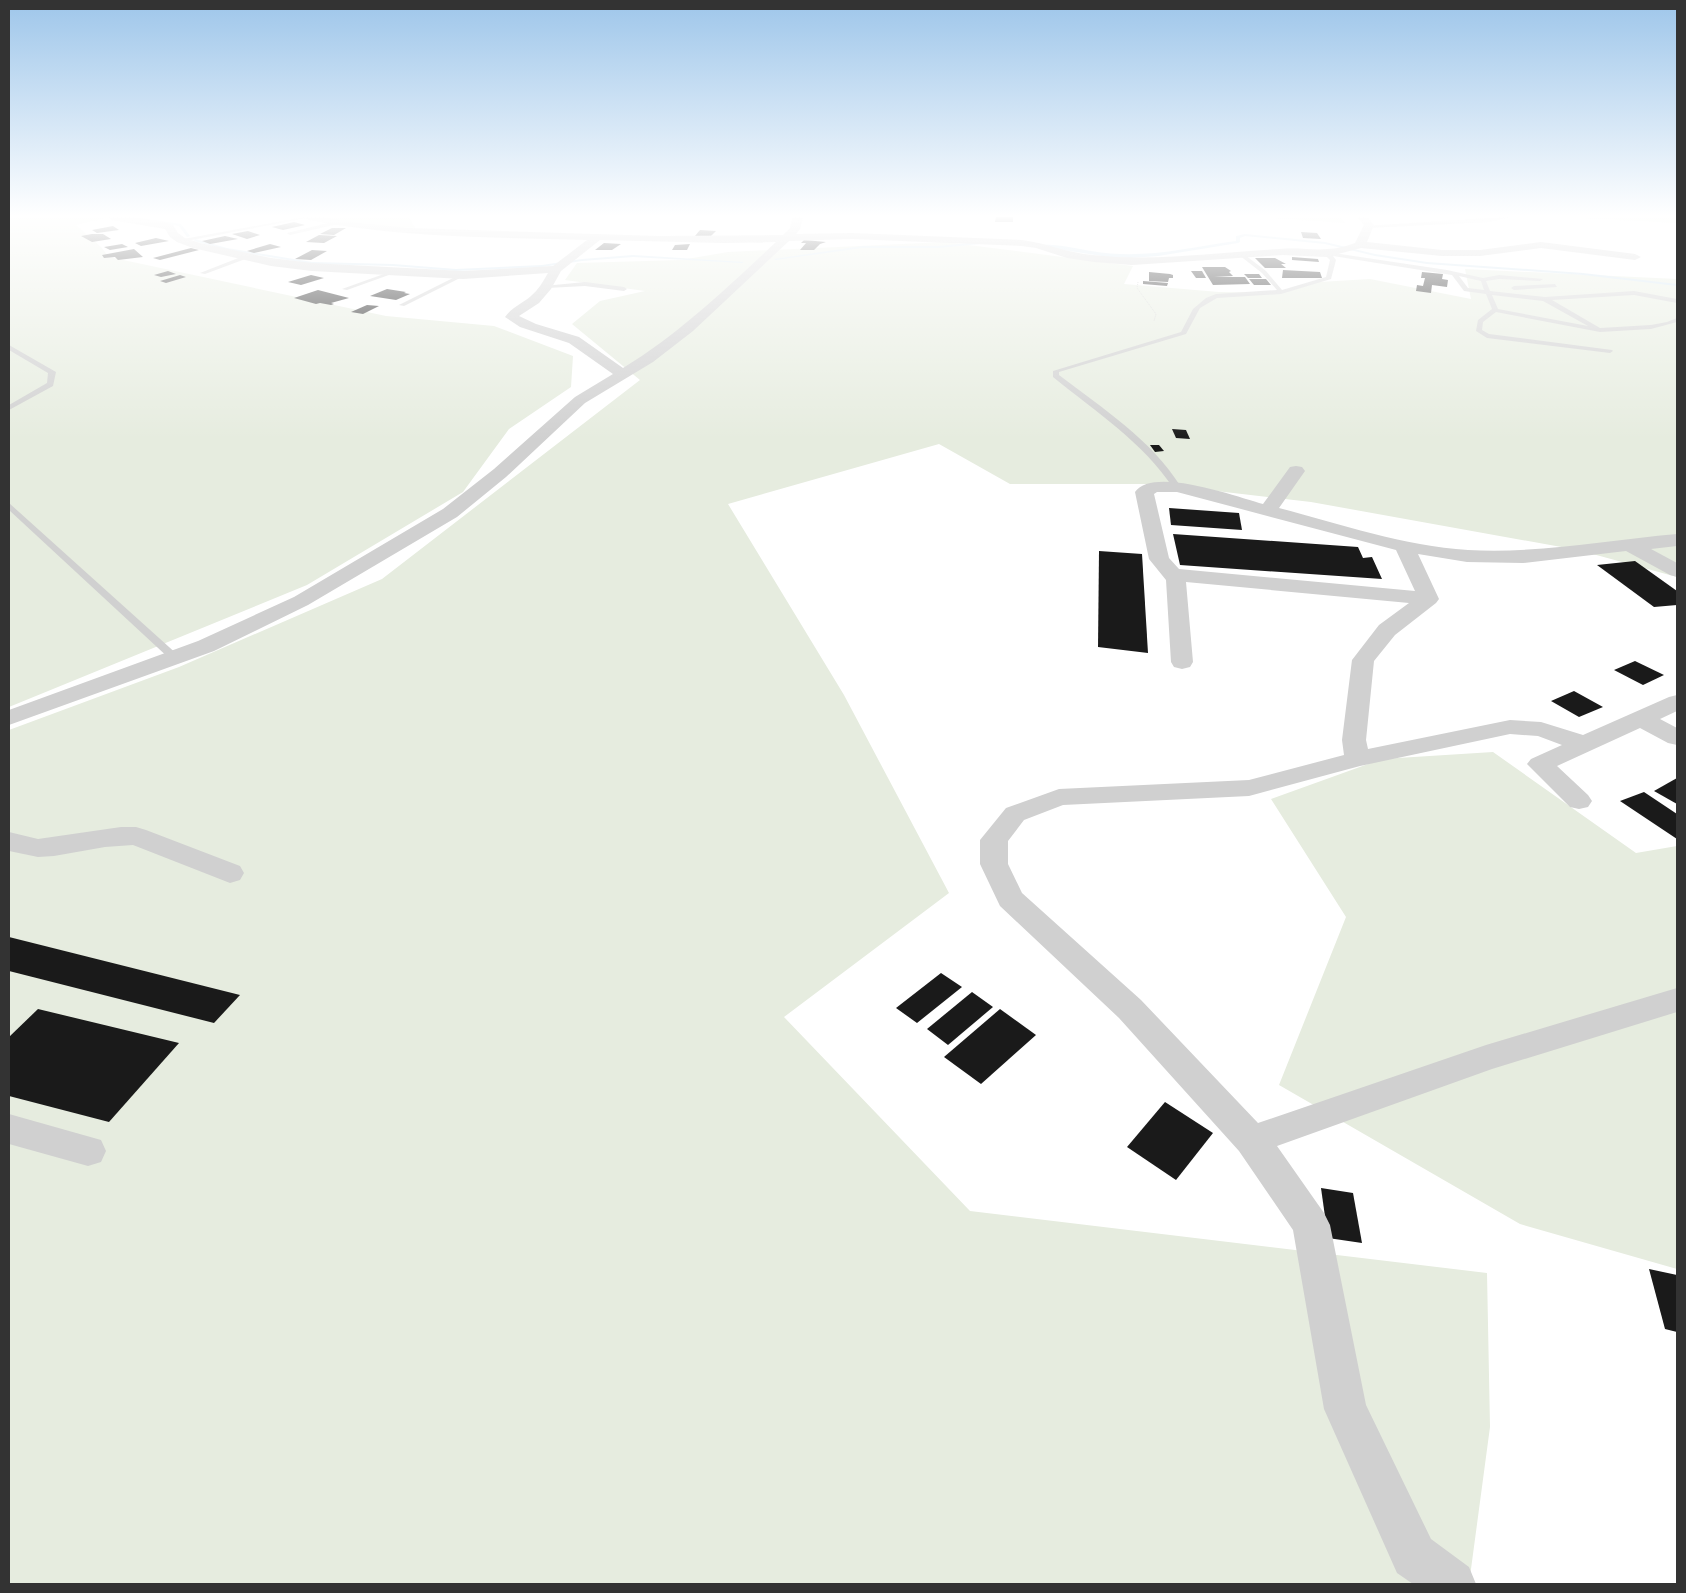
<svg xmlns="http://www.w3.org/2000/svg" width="1686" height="1593" font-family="Cabin,sans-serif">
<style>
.green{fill:#e6ecdf}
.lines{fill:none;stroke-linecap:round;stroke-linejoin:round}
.stream{fill:#cfe2ee;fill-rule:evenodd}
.building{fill:#1a1a1a}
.path{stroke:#cdcdcd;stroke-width:1;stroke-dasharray:1 1;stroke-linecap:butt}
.lane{fill:#d0d0d0;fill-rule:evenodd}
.street{fill:#d0d0d0;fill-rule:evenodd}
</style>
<rect width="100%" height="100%" fill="#fff"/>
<g class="green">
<path d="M9,217H110L76,225L101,247L109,257L386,316L494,326L573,356L571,387L509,429L463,492L307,585L9,707Z"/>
<path d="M324,217H409L415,228L362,225Z"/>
<path d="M1245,217H1341L1345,223L1257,217Z"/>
<path d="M1559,217H1677V223Z"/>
<path d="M945,242L1133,266L1124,284L1219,292L1282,293L1319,282L1370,279L1471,299L1465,269L1677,279V577L1578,550L1311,502L1156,484H1010L939,444L728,504L844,695L949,893L784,1017L970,1211L1487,1273L1490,1427L1469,1584H9V730L179,667L382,579L640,380L572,324L600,301L645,291L565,280L577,263L681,260L728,252Z"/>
<path d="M1493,752L1636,853L1677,846V1269L1520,1224L1279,1085L1346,917L1271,799L1382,759Z"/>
</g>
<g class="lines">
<g class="stream">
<path d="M127,217H134L181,224L190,236L187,237L179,226Z"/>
<path d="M1245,234L1325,242L1375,254L1427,262L1583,273L1677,284V286L1583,275L1427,264L1375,256L1325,244L1245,236L1240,238V242L1238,243L1158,256L1131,258L1108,257L1038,246C1050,242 1077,249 1091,251C1143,260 1185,248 1236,241V236Z"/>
<path d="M195,239L227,248L312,262L393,264L456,269L542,265L582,259L633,255L744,262L742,263L633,257L582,261L542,267L456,271L393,266L312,264L227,250L194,241Z"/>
<path d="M978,242L980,244L939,248H862L776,260L774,259L862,246H939Z"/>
</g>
</g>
<g class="building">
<path d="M996,217H1013V222H995Z"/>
<path d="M294,222L305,225L283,230L272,227Z"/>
<path d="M113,226L119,230L97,233L92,230Z"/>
<path d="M332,228H346L334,235L320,234Z"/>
<path d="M700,230L716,231L711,236H695Z"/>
<path d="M248,231L260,235L247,239L232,234Z"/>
<path d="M1301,232L1317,233L1321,239L1303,238Z"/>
<path d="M92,234H103L111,239L92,242L81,236Z"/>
<path d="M319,235L337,236L324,243L306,242Z"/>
<path d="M225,236L238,239L210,244L202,241Z"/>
<path d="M156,238L169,241L141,246L135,243Z"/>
<path d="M804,240L826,242L820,244L814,250H800L806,243H801Z"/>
<path d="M604,243L621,244L612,250H595Z"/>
<path d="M122,244L128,247L110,250L104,247Z"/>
<path d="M270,244L281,247L254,253L247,251Z"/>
<path d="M690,244L687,250H672L675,245Z"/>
<path d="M191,248L199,250L160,260L153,258Z"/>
<path d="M134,249L143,257L118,260L115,257L104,258L102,255Z"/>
<path d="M312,250L327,251L311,260L295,259Z"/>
<path d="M1292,257L1318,259L1319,262L1292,260Z"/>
<path d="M1255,258H1275L1286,264H1281L1286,268H1265Z"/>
<path d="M1202,267H1225L1231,271L1229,272L1233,276L1214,277H1245L1250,284L1213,285Z"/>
<path d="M1283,270L1320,272L1322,278H1282Z"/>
<path d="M168,271L176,274L161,277L154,275Z"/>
<path d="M1191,271H1202L1206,278H1196Z"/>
<path d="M1149,272L1170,274L1173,275V278H1169L1168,282L1149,281Z"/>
<path d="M1422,272L1443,274L1442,279L1448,280L1447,287L1432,285L1431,293L1416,291L1417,285L1423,286L1425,278H1421Z"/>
<path d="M1244,274H1259L1262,278H1248Z"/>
<path d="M180,275L186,277L166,283L160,281Z"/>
<path d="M311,275L324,278L301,285L288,282Z"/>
<path d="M1249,279H1266L1271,285H1254Z"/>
<path d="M1143,281L1168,283L1167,286L1143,284Z"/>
<path d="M387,289L406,292L404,293L410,294L396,300L370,296Z"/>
<path d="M318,290L349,298L331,303L334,304L331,305L320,303L316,304L294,298Z"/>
<path d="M367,305L379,306L363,314L351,312Z"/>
<path d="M1172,429L1186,430L1190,439L1176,438Z"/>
<path d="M1150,445H1159L1164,451L1155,452Z"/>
<path d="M1169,508L1239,513L1242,530L1171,525Z"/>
<path d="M1173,534L1358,547L1363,558L1372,557L1382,579L1180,565Z"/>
<path d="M1099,551L1142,554L1148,653L1098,647Z"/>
<path d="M1635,561L1677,591V605L1654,607L1597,565Z"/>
<path d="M1635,661L1664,675L1643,685L1614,670Z"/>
<path d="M1574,691L1603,707L1579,717L1551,701Z"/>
<path d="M1677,778V804L1654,791Z"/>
<path d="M1644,792L1677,814V839L1620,801Z"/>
<path d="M9,937L240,995L214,1023L9,971Z"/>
<path d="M941,973L962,987L917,1023L896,1008Z"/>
<path d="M972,992L993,1007L948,1045L927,1029Z"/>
<path d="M38,1009L179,1043L109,1122L9,1096V1037Z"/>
<path d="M1000,1009L1036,1035L981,1084L944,1057Z"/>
<path d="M1165,1102L1213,1133L1176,1180L1127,1147Z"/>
<path d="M1321,1188L1353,1193L1362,1243L1328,1238Z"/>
<path d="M1649,1269L1677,1275V1332L1665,1329Z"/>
</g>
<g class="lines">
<path class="path" d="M1138,282L1137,288L1156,314L1154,321"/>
<g class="lane">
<path d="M304,217H312L181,242L178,240Z"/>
<path d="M1502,217H1511L1490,222L1368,228L1365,226Z"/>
<path d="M336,221L338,224L290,235L287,233Z"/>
<path d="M1241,252L1266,271L1282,290L1326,277L1330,260L1324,254L1327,252L1447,270L1483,278L1499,275L1543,279L1540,281L1499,279L1486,281L1490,291L1545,297L1634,291L1677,299V303L1634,295L1552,300L1600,328L1651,325L1667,322L1677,318V322L1651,329L1600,332L1496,312L1483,322L1482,330L1489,334L1612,350L1613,351L1610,353L1487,338L1476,331L1478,320L1492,309L1486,294L1464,291L1452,275L1333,256L1336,260L1331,279L1281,294L1217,298L1200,308L1186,334L1059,372V375C1103,409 1151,439 1181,487L1174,489C1143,442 1096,412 1053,377V371L1181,332L1193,309L1206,298L1216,294L1277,290L1262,273L1239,255ZM1459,276L1481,281L1484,290L1468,288ZM1492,295L1543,301L1588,326L1498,309Z"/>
<path d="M246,255L248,258L205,274L200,273Z"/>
<path d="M395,270L400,271L347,290L342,289Z"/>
<path d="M461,274L466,275L404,306L399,305Z"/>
<path d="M585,282L624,287L627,289L624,291L585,286L547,288L544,286Z"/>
<path d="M1555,284L1557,287L1514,290L1511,288L1514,286Z"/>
<path d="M9,345L56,372L53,386L9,410V405L47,383L48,373L9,350Z"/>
<path d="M9,503L179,656L180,658L179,660H171L9,510Z"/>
</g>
<g class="street">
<path d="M107,217H131L164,222L173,225L178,233L185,238L200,243L271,258L312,263L463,271L553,266L587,240C494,237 401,238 309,220L304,217H324L351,222L409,228L658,236L783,235L790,228L793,217H803L800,229L796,234L852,233L1022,240C1046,243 1068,253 1093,255C1152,262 1220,252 1280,249C1309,247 1326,254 1355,243L1364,225L1357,217H1367L1374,225L1367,242L1442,250H1480L1541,242L1635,254L1641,257L1635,260L1541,248L1480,256H1442L1361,248L1327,257L1283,255L1132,265L1094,262L1067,258L1036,248L1022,246L852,239L789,241L693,331L653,362L585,403L506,477L457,517L308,605L214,651L9,725V710L198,641L294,597L443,509L494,469L575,397L613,374L569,343L520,327L505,317C512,307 522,304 531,296C538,290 543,282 548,273L463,279L312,271L271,266L193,248L177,242L170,237L165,229L112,220ZM600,240L724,243L776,242C728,287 679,334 623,368L579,337L536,324L519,316L539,303L551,289L561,271Z"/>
<path d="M1296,466L1302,467L1305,471L1279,508C1340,524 1404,546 1468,550C1538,554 1608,540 1677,534V546L1651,549L1677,563V577L1670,575L1626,551L1523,563L1467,562L1418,554L1439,599L1436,603L1395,635L1374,661L1366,740L1368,749L1510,720L1541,722L1583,735L1669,697L1677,695V711L1660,719L1677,728V745L1668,743L1640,728L1557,766L1588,795L1592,801L1588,807L1579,809L1570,807L1527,764L1531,759L1562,745L1538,736L1510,734L1360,766L1249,796L1063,805L1024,820L1008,841V864L1022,893L1141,1000L1258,1123L1486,1045L1677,988V1012L1492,1069L1277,1146L1324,1213L1330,1225L1366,1405L1431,1539L1469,1567L1476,1584H1413L1397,1573L1324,1409L1293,1230L1239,1151L1119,1018L1000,906L980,864V840L1006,808L1059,789L1249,780L1344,755L1342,740L1352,660L1379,625L1409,603L1186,582L1193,662L1190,667L1182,669L1174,667L1171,662L1166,580L1149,559L1135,492C1153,466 1237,497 1263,504L1290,467ZM1157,492H1177L1396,550L1415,591L1179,569L1169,558L1154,494Z"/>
<path d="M121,827H136L146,830L240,866L244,873L240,880L230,883L133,845L105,847L54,856L38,857L9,851V832L38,839Z"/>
<path d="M9,1114L101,1140L106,1151L101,1162L88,1166L9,1144Z"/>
</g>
</g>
<linearGradient id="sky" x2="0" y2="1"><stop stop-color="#9ec6ea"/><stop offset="0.49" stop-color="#fff"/><stop offset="1" stop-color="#fff" stop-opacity="0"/></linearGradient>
<rect width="1686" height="440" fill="url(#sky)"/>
<rect width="1686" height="1593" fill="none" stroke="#333333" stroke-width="20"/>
</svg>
